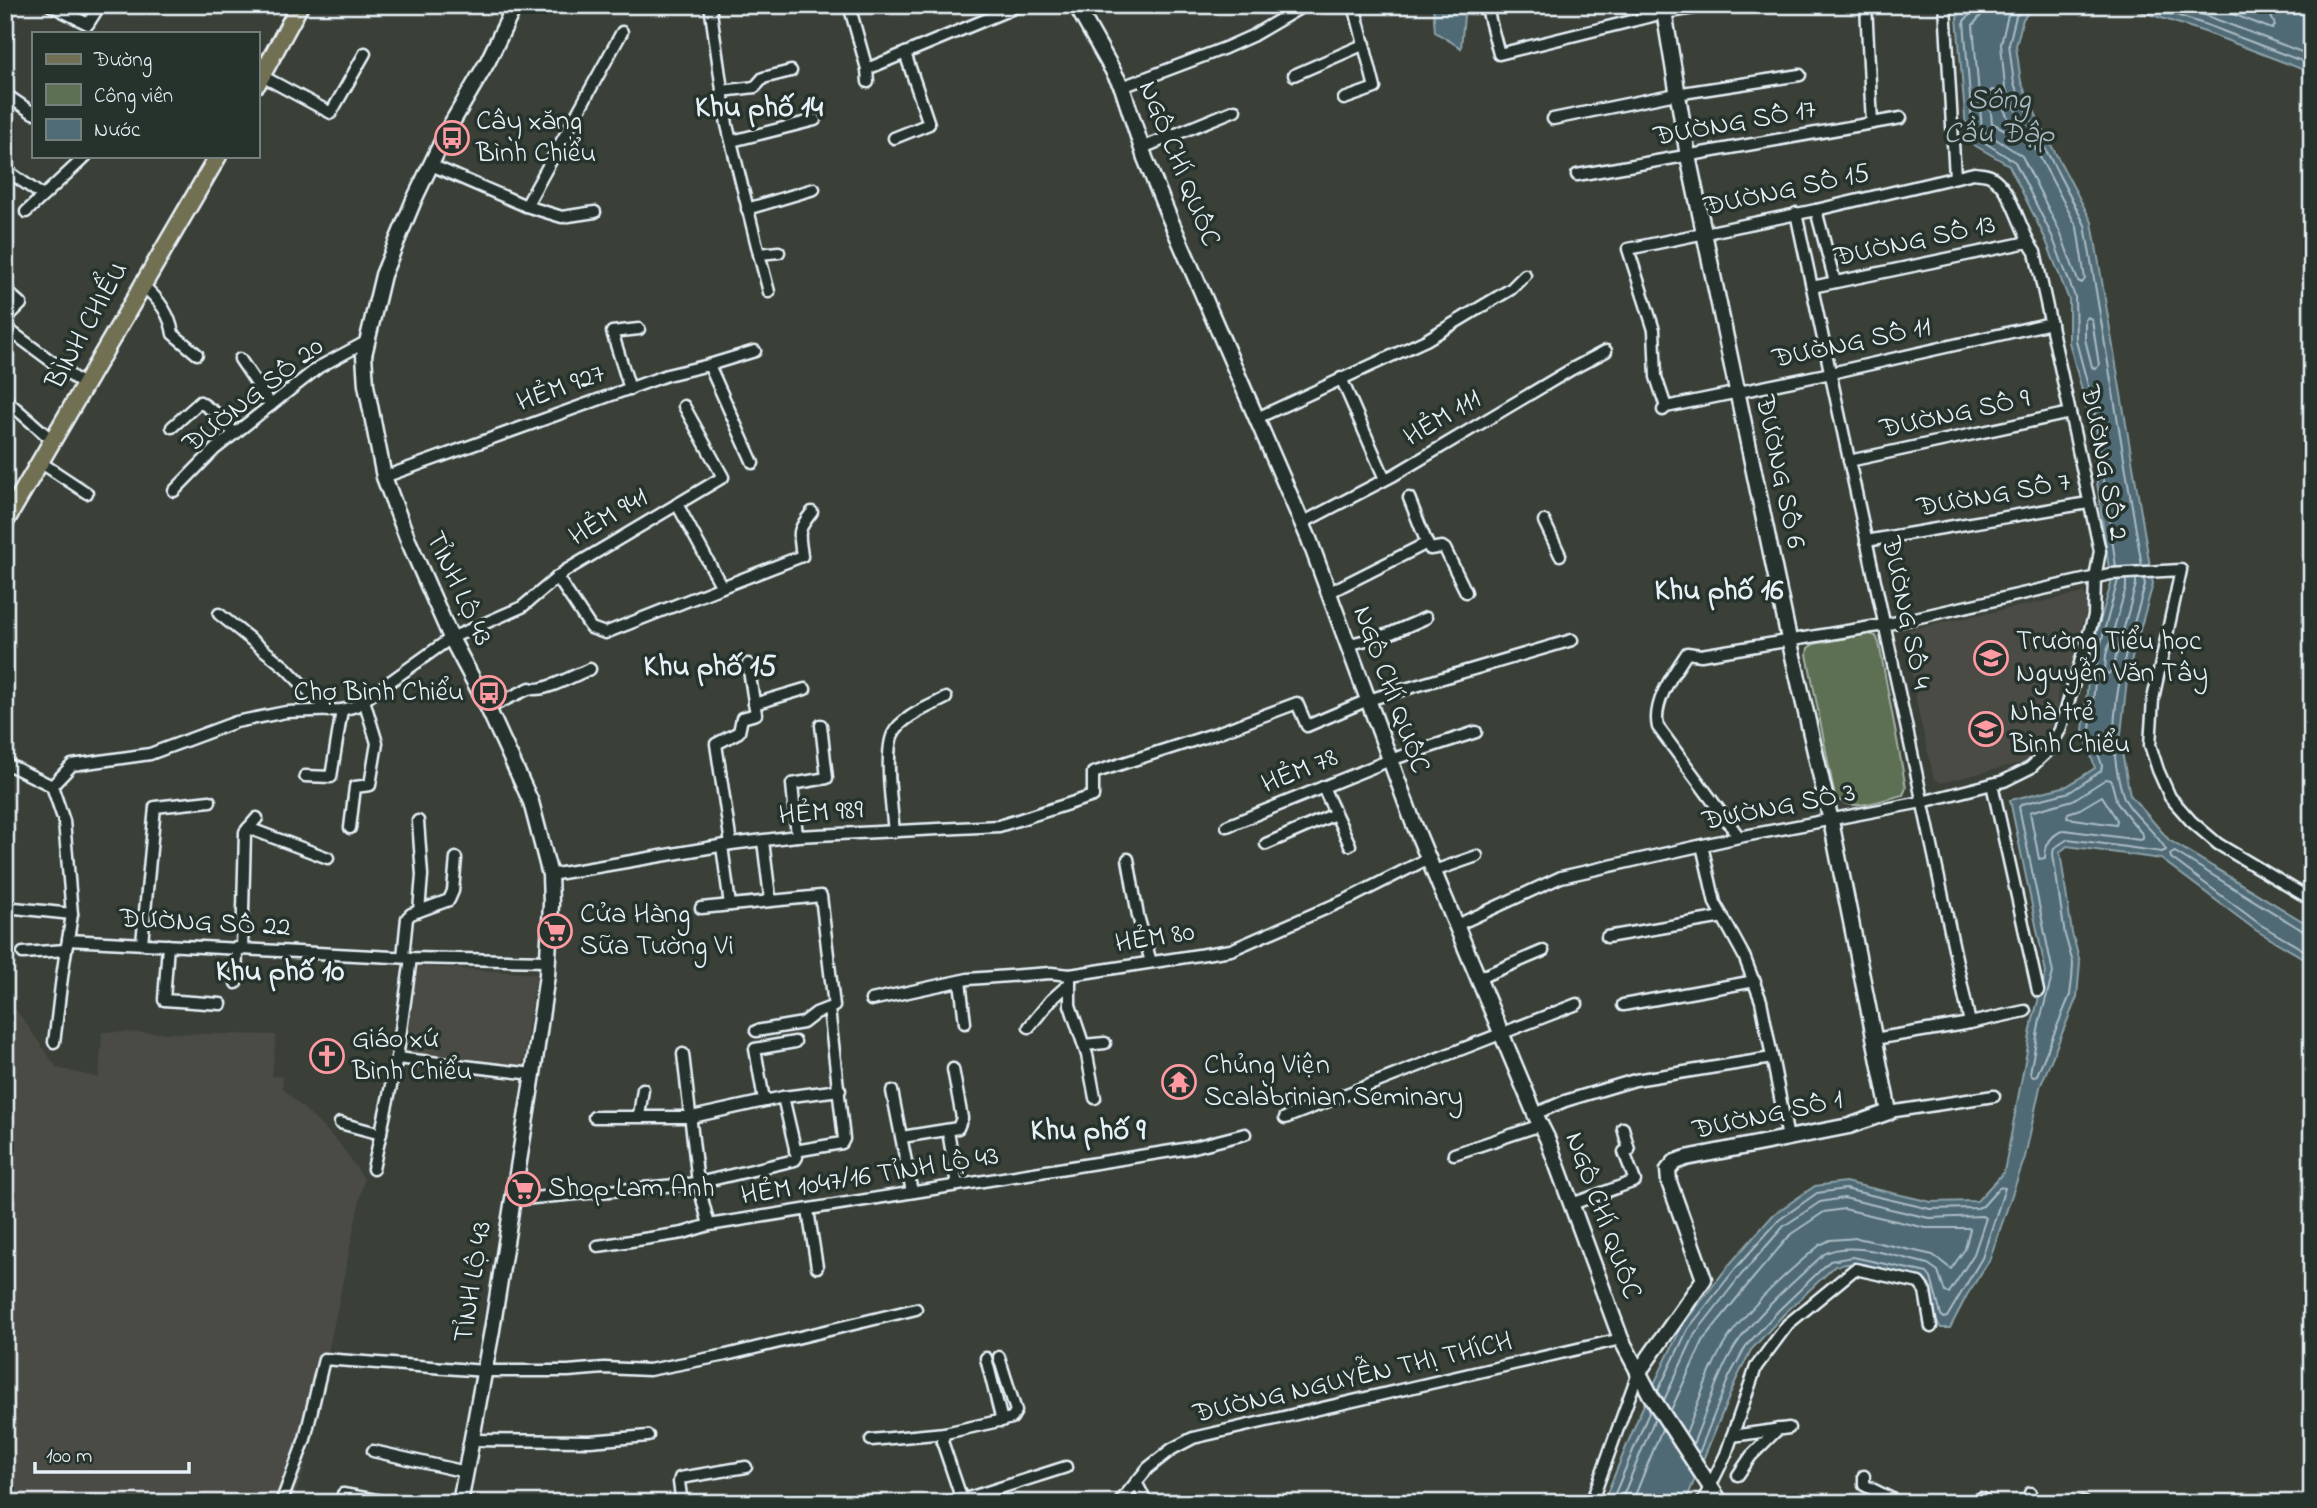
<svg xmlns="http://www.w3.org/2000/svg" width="2317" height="1508" font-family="'Indie Flower',sans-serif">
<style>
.built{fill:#4b4c44}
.green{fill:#5d7053;stroke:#a2b0a6;stroke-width:2}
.water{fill:#4f6b75;stroke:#8ca1a9;stroke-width:2}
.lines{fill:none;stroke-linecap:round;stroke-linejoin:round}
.shore{stroke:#abbbc4;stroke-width:2}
.street-casing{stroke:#e8f1f8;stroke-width:15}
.secondary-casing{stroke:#e8f1f8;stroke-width:19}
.primary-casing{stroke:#e8f1f8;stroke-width:21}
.street{stroke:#26332d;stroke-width:10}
.secondary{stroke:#26332d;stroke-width:14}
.primary{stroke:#716f52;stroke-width:16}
.labels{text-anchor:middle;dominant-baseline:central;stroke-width:7;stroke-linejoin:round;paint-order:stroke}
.poi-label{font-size:28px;fill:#e8f1f8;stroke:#26332d;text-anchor:start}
.street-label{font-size:28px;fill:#e8f1f8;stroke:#26332d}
.water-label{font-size:30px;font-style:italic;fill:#abbbc4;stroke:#26332d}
.neighbourhood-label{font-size:30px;font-weight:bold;fill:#e8f1f8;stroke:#26332d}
</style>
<rect width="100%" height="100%" fill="#3a4038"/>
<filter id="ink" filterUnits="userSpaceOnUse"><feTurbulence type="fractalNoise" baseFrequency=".0143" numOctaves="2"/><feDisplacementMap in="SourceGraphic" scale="14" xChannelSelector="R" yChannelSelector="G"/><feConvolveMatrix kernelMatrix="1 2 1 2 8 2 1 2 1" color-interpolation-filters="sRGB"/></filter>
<g filter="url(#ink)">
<g class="built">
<path d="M2084,593L2089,600L2066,683L2058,686L2056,716L2036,753L2024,762L1941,783L1934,778L1918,710L1905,634L1908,630Z"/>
<path d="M416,966L536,974L522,1071L404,1054Z"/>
<path d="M5,994L57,1068L99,1078L102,1032L276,1035L272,1076L283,1077L282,1088L339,1143L364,1179L303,1473L292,1503H5Z"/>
</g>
<path class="green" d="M1869,634L1876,636L1879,643L1906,788L1903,795C1883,799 1852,814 1835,797L1807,654L1808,648L1814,644Z"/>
<g class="water">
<path d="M1433,5H1465L1461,48L1435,32Z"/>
<path d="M1970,5H2035L2023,19L2016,46L2021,82L2041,126L2092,222L2153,584L2128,672L2120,742L2130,795L2169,840L2312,927V963L2257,931L2161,859L2067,846L2060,852L2072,933L2080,962L2077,997L2040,1087L2025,1157L1989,1261L1967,1295L1950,1328H1941L1934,1317L1924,1280L1853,1263L1835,1266L1784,1314L1751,1350L1736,1380L1685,1503H1603L1641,1411L1682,1326L1729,1265L1774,1214L1815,1186L1845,1182L1931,1202L1977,1201L2004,1172L2033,1019L2046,973L2010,800L2067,786L2095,768L2083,731L2091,652L2111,584L2087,409L2069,342V300L2045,238L2009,165L1967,141L1957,17Z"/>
<path d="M2121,5H2289L2312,15V73L2205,32Z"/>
</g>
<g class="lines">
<g class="shore">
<path d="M1974,5L1973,11L1964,21L1973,135L2015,162L2052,236L2075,297L2076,341L2094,408L2116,567"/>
<path d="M1983,5L1982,14L1973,25L1982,130L2022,156L2060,232L2078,281L2082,283L2085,279L2077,227L2027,133L2005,87L2001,44L2008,15L2014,5"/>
<path d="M2026,5L2016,16L2009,44L2014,84L2035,129L2085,225L2142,566"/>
<path d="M2145,5L2207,25L2312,65"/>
<path d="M2174,5L2210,17L2312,56"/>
<path d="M2209,5L2272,29L2275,25L2270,14L2269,5"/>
<path d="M1992,90L1996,91L2013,129L2011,133L1992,123L1989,93Z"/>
<path d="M2088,317L2092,320L2099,365L2096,369L2092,367L2085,339V320Z"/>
<path d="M2118,580L2098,654L2090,730L2102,765L2101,771L2070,792L2022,804L2019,807L2053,973L2040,1020L2030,1073L2033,1077L2037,1075L2070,995L2072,979L2073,963L2065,935L2053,854L2054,848L2068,839L2162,852L2166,850C2157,832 2129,813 2123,795C2100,725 2126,652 2145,585L2144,579"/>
<path d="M2126,580V588L2106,655L2105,671L2108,674L2112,671L2136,584V579"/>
<path d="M2106,779L2111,780L2117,803L2143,835V839L2140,840L2064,830C2051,835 2045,844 2045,858L2039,859L2030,812L2073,800Z"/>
<path d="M2102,796L2117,820L2116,825L2067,818L2068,813L2080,809Z"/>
<path d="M2312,933L2305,932L2175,852L2170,854L2171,858L2261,925L2312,955"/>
<path d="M1658,1391L1688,1329L1735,1269L1779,1220L1817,1193L1845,1189L1930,1209L1977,1208L1983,1206L2000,1187L2005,1188L1982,1258L1947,1317L1944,1318L1941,1315L1931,1278L1927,1273L1853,1257L1830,1261L1779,1310L1746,1346L1729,1377L1699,1453"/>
<path d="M1664,1400L1695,1334L1741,1275L1784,1226L1820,1202L1844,1198L1929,1218L1982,1216L1986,1218L1974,1254L1949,1293L1945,1292L1938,1271L1928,1264C1900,1258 1850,1239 1824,1254C1795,1281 1763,1308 1740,1339C1720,1366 1706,1413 1693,1444"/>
<path d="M1671,1410L1704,1339L1750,1282L1791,1234L1824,1212L1844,1209L1926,1228H1968L1970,1229L1965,1249L1951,1269L1933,1255L1857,1238L1830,1240L1820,1245C1789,1271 1755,1301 1731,1334C1711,1361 1699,1402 1686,1433"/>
<path d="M1611,1503L1650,1410"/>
<path d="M1620,1503L1655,1418"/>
<path d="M1632,1503L1662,1429"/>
</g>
<g class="street-casing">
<g id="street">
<path d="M50,5L88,24L100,5"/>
<path d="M710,5L727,125L759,254L779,252"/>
<path d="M849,5L867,69L868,82"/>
<path d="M1486,5L1499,54L1664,13L1712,5"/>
<path d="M1866,5L1872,123"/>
<path d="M1945,5L1955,177"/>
<path d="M867,69L1021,5"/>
<path d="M1294,75L1365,44"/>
<path d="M262,76L331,113L365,53"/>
<path d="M1122,87L1225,48L1252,36L1305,5"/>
<path d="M722,91L755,87L763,78L791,71"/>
<path d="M5,94L33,113"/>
<path d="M1344,99L1375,88L1354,5"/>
<path d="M1553,119L1676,94L1800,75"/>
<path d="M894,138L929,124L905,53"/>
<path d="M732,141L815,120"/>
<path d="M1142,148L1235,110"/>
<path d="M431,165L526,206L562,217L595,212"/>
<path d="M5,169L43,196"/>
<path d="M1577,175L1901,118"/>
<path d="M526,206L622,32"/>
<path d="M747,209L814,189"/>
<path d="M1816,210L1835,282"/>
<path d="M26,212L86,156"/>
<path d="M1796,213L1970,1023"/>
<path d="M759,254L769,292"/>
<path d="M142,285C158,298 170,313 173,334L197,354"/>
<path d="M1812,287L2028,242"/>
<path d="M5,290L21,304L5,320"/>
<path d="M5,327L85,386"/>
<path d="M240,359L271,405"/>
<path d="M709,365L753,463"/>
<path d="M1341,378L1385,479"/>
<path d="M630,389L612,332L639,329"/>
<path d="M5,399L53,441"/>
<path d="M1663,410L1666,407L1831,373L2051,323"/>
<path d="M1257,418L1426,340L1511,289L1525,275"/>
<path d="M172,427L200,402L216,413L235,434"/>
<path d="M1849,461L2070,413"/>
<path d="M40,462L87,493"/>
<path d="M384,477L667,375L709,365L755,351"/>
<path d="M174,491L215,449L319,367L366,342"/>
<path d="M1544,521L1560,555"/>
<path d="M1302,523L1394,475L1572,369L1606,351"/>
<path d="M1426,541L1430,549L1442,547L1445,549L1466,592"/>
<path d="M1866,541L2088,503"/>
<path d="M557,577L591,628L605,633L722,587L677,504"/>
<path d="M722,587L802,556C799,532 796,532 812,512"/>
<path d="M1328,593L1423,545L1426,541L1409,498"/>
<path d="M219,614L285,667L328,711"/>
<path d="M1347,645L1389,634L1426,618"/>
<path d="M754,704L805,689"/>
<path d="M488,708L530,688C542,694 576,674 590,669"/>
<path d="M5,763L52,786L64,821L72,914L68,940L411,958L548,961"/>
<path d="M305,776L331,777L342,710"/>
<path d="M1992,784L2038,991"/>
<path d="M52,786L72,765L150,754L236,722L286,712L342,710L356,706L451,638L522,607L565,571L723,477L684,406"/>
<path d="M1323,787L1350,845"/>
<path d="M418,821L422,875L419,911"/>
<path d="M1227,826L1390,760L1476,732"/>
<path d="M248,828L328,858"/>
<path d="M350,828L355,787L370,785L377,743L364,700"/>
<path d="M894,832C892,810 884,752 893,734C901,717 930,706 946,698"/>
<path d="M797,836L792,784L827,778L821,725"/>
<path d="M1739,837L1658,727C1652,702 1674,673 1687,653L1701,655L1884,625L2110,574L2181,570L2153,699L2150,745L2158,770L2170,797L2191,821L2218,844L2312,900"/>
<path d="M763,841L770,897L767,900"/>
<path d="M731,844L716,744L739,732L742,718L756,714L748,664"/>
<path d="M1266,844L1335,814"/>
<path d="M1702,845L1715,903L1744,956L1761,1001L1788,1138"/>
<path d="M722,846L730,905"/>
<path d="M1128,859L1138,916L1151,962"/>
<path d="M1434,871L1477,856"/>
<path d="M550,875L731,844L797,836L999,826L1093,796V773L1214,734L1297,703L1307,726L1368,700L1572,640"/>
<path d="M5,907L72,914"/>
<path d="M701,908L821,896L834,1006L816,1013L803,1023L756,1031"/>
<path d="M1457,925L1561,877L1739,837L1922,802L2004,781L2030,768L2047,752L2060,730L2094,616L2095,578L2100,551L2035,252C2019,231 2013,188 1990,176C1986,174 1979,174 1974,173L1816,210L1628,249L1654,330L1656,377L1666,407"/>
<path d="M1607,937L1723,917"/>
<path d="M142,943L155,807L210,801"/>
<path d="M168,945L164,1000L221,1004"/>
<path d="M242,949L245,832L257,818"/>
<path d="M23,953L66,950"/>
<path d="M403,957L407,918L411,914L449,900L453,891L456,858"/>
<path d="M1070,975V1005L1087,1055L1095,1098"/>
<path d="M1479,978L1543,951"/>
<path d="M960,981L965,1023"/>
<path d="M236,983L237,948"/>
<path d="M871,1000L968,979L1051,973L1070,975L1231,950L1350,898L1429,858"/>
<path d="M1623,1005L1755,981"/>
<path d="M1029,1027L1051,1000L1070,983"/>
<path d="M1874,1039L1970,1023L2025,1011"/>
<path d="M54,1042C59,1008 61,974 68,940"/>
<path d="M1084,1045L1105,1043"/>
<path d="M683,1054L698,1183L709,1225"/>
<path d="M397,1058L533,1074"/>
<path d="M892,1091L912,1192"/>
<path d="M783,1097L840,1090"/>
<path d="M764,1100L755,1049L795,1042"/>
<path d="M1889,1112L1994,1096"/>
<path d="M1535,1114L1565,1101L1635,1080L1772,1058"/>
<path d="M639,1116L643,1089"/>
<path d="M1285,1118L1577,1004"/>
<path d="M340,1123L381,1134"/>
<path d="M948,1131L957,1185"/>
<path d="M902,1137L958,1128L962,1118L953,1069"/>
<path d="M795,1151L842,1143L844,1139L829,1009"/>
<path d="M1454,1154L1541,1125"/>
<path d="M373,1169L397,1058L411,958"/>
<path d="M511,1200L698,1183L795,1160L797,1157L783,1097L692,1117H594"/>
<path d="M1572,1204L1635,1181L1624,1152L1629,1150L1623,1128"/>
<path d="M808,1210L817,1267"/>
<path d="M598,1246L683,1233L709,1225L1190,1148L1245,1134"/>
<path d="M986,1358L1002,1421"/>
<path d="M1732,1436L1789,1428"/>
<path d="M472,1440L590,1441L648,1436"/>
<path d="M871,1440L945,1433"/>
<path d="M373,1451L466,1472"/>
<path d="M1738,1475L1751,1456L1778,1429"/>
<path d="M1864,1476V1485L1900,1503"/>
<path d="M1136,1482L1147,1503"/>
<path d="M343,1494L393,1503"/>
<path d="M962,1500L1066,1467"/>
<path d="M2083,1502V1503"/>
<path d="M281,1503L305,1439L324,1359L485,1371H568L604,1368L649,1370L726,1355L916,1309"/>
<path d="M682,1503L679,1482L680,1478L746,1467"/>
<path d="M963,1503L942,1441L945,1433L1012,1418L1016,1411L999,1357"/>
<path d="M1119,1503L1148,1468L1172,1449L1193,1438L1621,1339"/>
<path d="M1591,1503L1638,1373"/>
<path d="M1702,1503L1726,1454L1756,1367L1788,1324L1855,1269L1919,1283L1925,1291L1931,1327"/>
<path d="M1980,1503L1981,1498"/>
<path d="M2030,1503V1493"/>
</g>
</g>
<g class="secondary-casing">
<g id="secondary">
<path d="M1076,5L1122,87L1145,158L1167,212L1309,539L1413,822L1535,1114L1547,1138L1621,1339L1651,1396L1721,1503"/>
<path d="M1638,1373L1704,1279L1669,1182L1668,1170L1675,1162L1686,1158L1849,1126L1889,1112L1831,821L1789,639L1688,156L1663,5"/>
<path d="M460,1503L492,1330L533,1074L547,975L551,904L550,875L531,802L488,708L451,638L408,540L384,477L366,385L364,355L383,275L414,200L447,131L488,61L515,5"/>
</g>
</g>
<g class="primary-casing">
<g id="primary">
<path d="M257,84L300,5"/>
<path d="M5,522L218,156"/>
</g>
</g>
<use href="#street" class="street"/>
<use href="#secondary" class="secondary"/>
<use href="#primary" class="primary"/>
</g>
</g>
<defs>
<g id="bus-ring" transform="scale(1.75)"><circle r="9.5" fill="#26332d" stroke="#ff9aa2" stroke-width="1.5"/><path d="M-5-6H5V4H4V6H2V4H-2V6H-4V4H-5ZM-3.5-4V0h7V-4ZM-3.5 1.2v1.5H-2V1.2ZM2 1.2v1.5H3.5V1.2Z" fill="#ff9aa2"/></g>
<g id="school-ring" transform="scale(1.75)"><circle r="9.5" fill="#26332d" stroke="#ff9aa2" stroke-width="1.5"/><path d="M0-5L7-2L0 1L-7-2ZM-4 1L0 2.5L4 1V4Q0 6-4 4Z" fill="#ff9aa2"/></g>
<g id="supermarket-ring" transform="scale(1.75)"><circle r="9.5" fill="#26332d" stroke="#ff9aa2" stroke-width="1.5"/><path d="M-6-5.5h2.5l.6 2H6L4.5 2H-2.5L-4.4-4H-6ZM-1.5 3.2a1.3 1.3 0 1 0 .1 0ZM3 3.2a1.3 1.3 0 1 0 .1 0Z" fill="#ff9aa2"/></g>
<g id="church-ring" transform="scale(1.75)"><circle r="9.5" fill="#26332d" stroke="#ff9aa2" stroke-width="1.5"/><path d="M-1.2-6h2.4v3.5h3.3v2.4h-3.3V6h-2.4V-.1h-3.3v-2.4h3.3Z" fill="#ff9aa2"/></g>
<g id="temple-ring" transform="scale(1.75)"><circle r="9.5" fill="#26332d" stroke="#ff9aa2" stroke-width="1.5"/><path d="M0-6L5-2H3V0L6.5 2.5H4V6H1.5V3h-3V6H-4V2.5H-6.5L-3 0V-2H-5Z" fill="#ff9aa2"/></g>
</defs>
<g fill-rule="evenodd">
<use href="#bus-ring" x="452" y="138"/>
<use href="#school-ring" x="1991" y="658"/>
<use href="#bus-ring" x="489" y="693"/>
<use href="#school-ring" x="1986" y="729"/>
<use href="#supermarket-ring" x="555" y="931"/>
<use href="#church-ring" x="327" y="1056"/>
<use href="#temple-ring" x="1179" y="1082"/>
<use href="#supermarket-ring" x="523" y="1189"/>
</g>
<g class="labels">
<g class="poi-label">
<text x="476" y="122">Cây xăng<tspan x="476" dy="32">Bình Chiểu</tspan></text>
<text x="2016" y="642">Trường Tiểu học<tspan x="2016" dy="32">Nguyễn Văn Tây</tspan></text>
<text x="464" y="693" text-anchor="end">Chợ Bình Chiểu</text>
<text x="2010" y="713">Nhà trẻ<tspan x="2010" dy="32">Bình Chiểu</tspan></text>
<text x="580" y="915">Cửa Hàng<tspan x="580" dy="32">Sữa Tường Vi</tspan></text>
<text x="352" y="1040">Giáo xứ<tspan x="352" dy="32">Bình Chiểu</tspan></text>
<text x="1204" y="1066">Chủng Viện<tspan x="1204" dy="32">Scalabrinian Seminary</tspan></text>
<text x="548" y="1189">Shop Lam Anh</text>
</g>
<g class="street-label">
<text transform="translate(1735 124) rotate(-10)">ĐƯỜNG SỐ 17</text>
<text transform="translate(1178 164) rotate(68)">NGÔ CHÍ QUỐC</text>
<text transform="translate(1787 191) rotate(-12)">ĐƯỜNG SỐ 15</text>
<text transform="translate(1915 242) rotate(-12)">ĐƯỜNG SỐ 13</text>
<text transform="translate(88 326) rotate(-61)">BÌNH CHIỂU</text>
<text transform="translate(1852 344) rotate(-12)">ĐƯỜNG SỐ 11</text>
<text transform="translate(561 389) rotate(-20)">HẺM 927</text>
<text transform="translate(254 396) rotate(-38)">ĐƯỜNG SỐ 20</text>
<text transform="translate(1955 415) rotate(-12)">ĐƯỜNG SỐ 9</text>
<text transform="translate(1443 419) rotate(-31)">HẺM 111</text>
<text transform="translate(2103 463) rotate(79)">ĐƯỜNG SỐ 2</text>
<text transform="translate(1779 472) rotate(78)">ĐƯỜNG SỐ 6</text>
<text transform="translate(1994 496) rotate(-10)">ĐƯỜNG SỐ 7</text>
<text transform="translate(609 518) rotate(-31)">HẺM 941</text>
<text transform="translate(458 589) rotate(65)">TỈNH LỘ 43</text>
<text transform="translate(1905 613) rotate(78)">ĐƯỜNG SỐ 4</text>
<text transform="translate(1390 690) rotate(70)">NGÔ CHÍ QUỐC</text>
<text transform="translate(1300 772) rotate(-22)">HẺM 78</text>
<text transform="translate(1779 808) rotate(-11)">ĐƯỜNG SỐ 3</text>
<text transform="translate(821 814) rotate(-4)">HẺM 989</text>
<text transform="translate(205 924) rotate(3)">ĐƯỜNG SỐ 22</text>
<text transform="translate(1155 939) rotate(-9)">HẺM 80</text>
<text transform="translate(1768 1116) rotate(-12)">ĐƯỜNG SỐ 1</text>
<text transform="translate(870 1177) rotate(-9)">HẺM 1047/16 TỈNH LỘ 43</text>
<text transform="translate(1602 1216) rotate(70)">NGÔ CHÍ QUỐC</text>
<text transform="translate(474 1282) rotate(-81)">TỈNH LỘ 43</text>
<text transform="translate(1353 1379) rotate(-13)">ĐƯỜNG NGUYỄN THỊ THÍCH</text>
</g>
<g class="water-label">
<text x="1999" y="101">Sông<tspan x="1999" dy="34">Cầu Đập</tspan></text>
</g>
<g class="neighbourhood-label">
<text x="759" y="109">Khu phố 14</text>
<text x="1719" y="592">Khu phố 16</text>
<text x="710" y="668">Khu phố 15</text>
<text x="280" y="973">Khu phố 10</text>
<text x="1088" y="1132">Khu phố 9</text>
</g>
</g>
<rect width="2317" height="1508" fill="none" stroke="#26332d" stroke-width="28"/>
<rect x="14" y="14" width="2289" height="1480" fill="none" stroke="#e8f1f8" stroke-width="2.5" filter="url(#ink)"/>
<rect x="32" y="32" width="228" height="126" fill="#26332d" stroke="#747f7e" stroke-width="2"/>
<rect x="46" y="54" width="35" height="10" fill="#716f52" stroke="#747f7e" stroke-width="2"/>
<text x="94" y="66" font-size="21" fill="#e8f1f8">Đường</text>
<rect x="46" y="84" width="35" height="21" fill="#5d7053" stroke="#747f7e" stroke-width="2"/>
<text x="94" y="102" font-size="21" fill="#e8f1f8">Công viên</text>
<rect x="46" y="119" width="35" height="21" fill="#4f6b75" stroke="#747f7e" stroke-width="2"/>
<text x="94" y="136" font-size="21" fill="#e8f1f8">Nước</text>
<path d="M35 1462v10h154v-10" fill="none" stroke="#e8f1f8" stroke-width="3.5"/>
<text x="46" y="1462" font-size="21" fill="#e8f1f8" stroke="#26332d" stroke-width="5" paint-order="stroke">100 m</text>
</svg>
